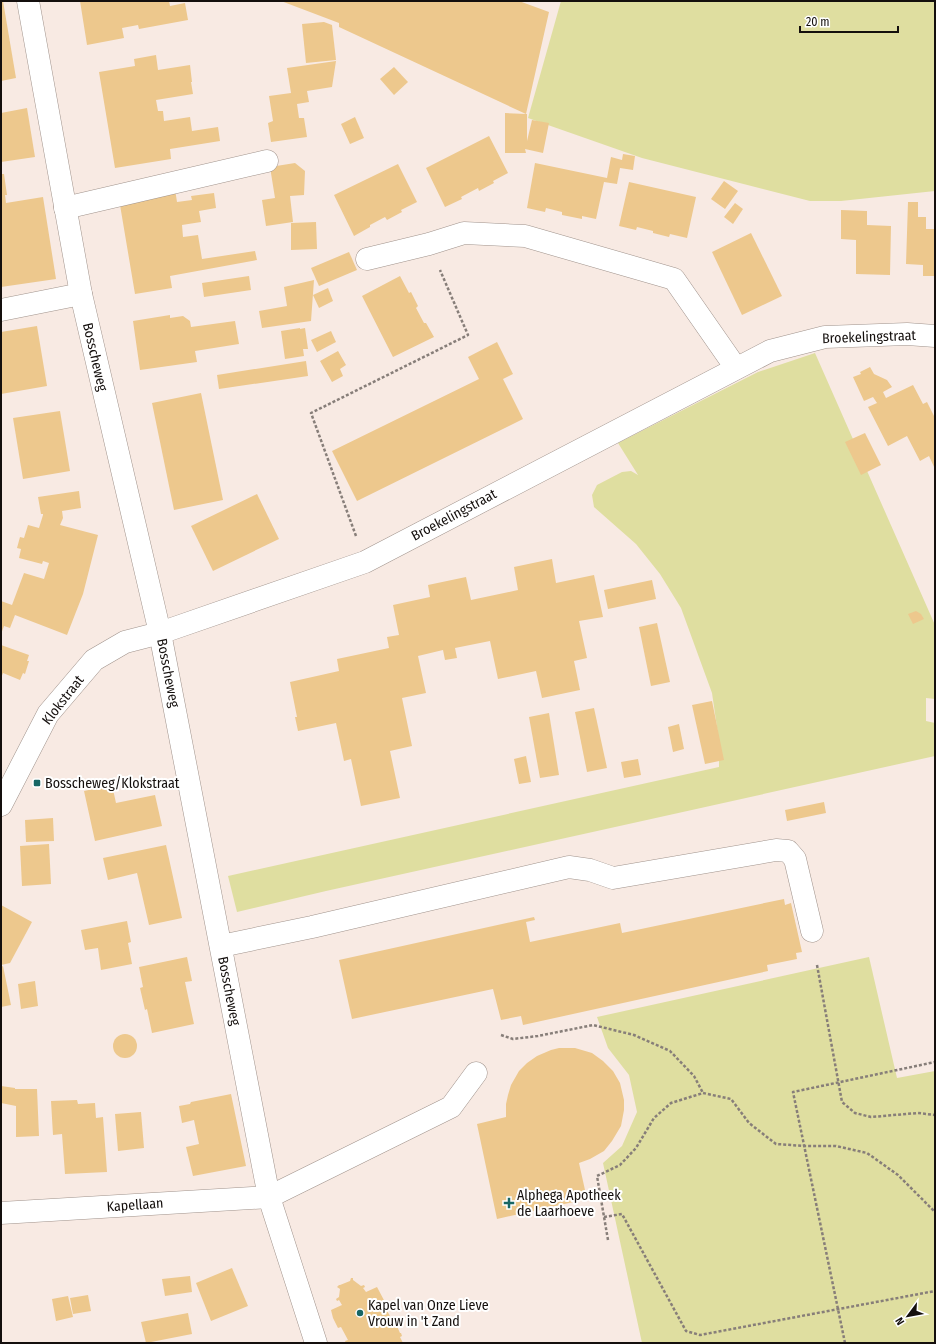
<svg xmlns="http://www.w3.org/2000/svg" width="936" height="1344" font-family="'Fira Sans Condensed',sans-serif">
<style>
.green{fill:#dfdea0}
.building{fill:#edc88d}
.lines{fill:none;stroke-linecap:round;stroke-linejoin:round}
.minor-casing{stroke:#a0938c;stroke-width:23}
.path{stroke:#877e79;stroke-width:2.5;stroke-dasharray:3 2;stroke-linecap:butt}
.minor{stroke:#fff;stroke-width:22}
.poi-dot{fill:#176664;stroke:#fff;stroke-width:1.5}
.labels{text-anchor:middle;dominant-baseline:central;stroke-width:4;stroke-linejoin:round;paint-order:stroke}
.street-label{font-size:14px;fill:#140f0d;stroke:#fff}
.poi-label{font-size:14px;fill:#140f0d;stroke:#fff;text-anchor:start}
</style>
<rect width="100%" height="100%" fill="#f8eae3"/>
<g class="green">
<path d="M561,1H935V191L841,201H810L642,158L528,118Z"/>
<path d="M815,353L935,625V699L926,698V721L935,723V756L326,891L237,912L228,876L719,767V741L712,693L681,608L660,574L636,544L594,507L592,495L597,485L622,472L631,471L638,475L618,443L758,372Z"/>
<path d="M869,957L897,1078L935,1071V1343H642L603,1163L622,1146L637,1112L629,1075L608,1048L597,1017Z"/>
</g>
<g class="building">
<path d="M1,1H3L16,78L1,81Z"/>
<path d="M80,1H169L170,6L185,3L188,20L139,29L138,25L122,28L124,38L87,45Z"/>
<path d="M281,1H519L549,12L526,114H527V141L532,120L549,123L543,153L525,149L526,153H505V113L526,114L339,27V23Z"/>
<path d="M324,22L332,25L336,60L306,63L302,24Z"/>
<path d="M156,55L158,70L190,65L192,82H191L193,94L156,100L158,111H163L164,121L190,117L192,131L218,127L220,141L170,149L171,159L115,168L99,72L135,66L134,59Z"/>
<path d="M336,61L332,87L307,91L309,102L297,104L299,118H304L307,137L271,142L268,123L273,121L269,96L291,93L287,68Z"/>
<path d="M394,67L408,82L394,95L380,79Z"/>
<path d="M27,108L35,157L1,162V113Z"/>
<path d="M355,117L364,138L350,144L341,124Z"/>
<path d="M489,136L508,173L493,181L494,183L479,191L478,188L461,197L462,199L445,207L426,168Z"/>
<path d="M623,154L635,156L633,170L620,168L617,184L604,182L596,219L582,216V219L562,215V212L546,208L545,212L527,208L535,163L607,178L611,157L622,160Z"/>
<path d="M295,163L305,171L304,195L290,196L293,222L266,226L262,200L275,198L270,167Z"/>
<path d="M398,164L417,202L401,210L402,212L387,220L385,217L370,225V227L354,236L334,195Z"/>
<path d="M1,174H4L7,195H5L6,203L43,197L56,279L1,287Z"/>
<path d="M724,181L738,191L725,209L711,199Z"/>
<path d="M629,182L696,197L687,238L670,234L669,237L653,233V231L637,227L636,230L619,226Z"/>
<path d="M175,189L177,202L192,200L191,196L214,193L216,208L199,211L201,222L182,225L183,237L198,235L202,259L255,251L257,260L170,276L172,288L135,294L119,199Z"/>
<path d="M908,202H918V217H926V229H935V276H923V265L906,264Z"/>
<path d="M735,203L743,209L733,224L724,217Z"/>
<path d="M841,210L867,211V225L891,226L890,275L856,274V240L841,239Z"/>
<path d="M316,222L317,249L291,250V223Z"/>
<path d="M751,233L782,296L742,315L712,252Z"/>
<path d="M349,252L357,270L319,286L311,268Z"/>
<path d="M249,276L251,290L204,297L202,283Z"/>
<path d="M400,276L409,293L411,292L418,306L416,308L424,323H426L434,337L393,357L362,296Z"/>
<path d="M314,280L311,321L262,328L259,311L287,306L284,287Z"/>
<path d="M328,288L333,301L319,308L313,295Z"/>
<path d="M170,315V318L183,316L190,321L191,327L235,321L239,344L195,351L197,362L140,370L133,321Z"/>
<path d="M37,326L47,386L1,394V332Z"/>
<path d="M300,328V329L305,328L308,349H303L304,356L285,359L281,331Z"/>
<path d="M331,331L336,342L317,352L311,340Z"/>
<path d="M497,342L513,374L503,379L523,419L357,501L332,451L479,379L468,357Z"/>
<path d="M338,351L346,365L340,369L343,376L332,382L320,361Z"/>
<path d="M306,361L308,376L219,389L217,375Z"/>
<path d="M870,367L874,374L887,380L892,387L883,392L886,398L913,385L923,404L927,402L935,418V469L929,456L920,461L907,436L888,446L868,407L877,403L873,397L864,401L853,377L861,374L860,372Z"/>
<path d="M201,393L223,500L174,510L152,403Z"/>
<path d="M60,411L70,471L23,479L13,418Z"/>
<path d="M865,433L881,465L861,475L845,442Z"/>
<path d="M79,491L81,508L62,511L63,518L60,525L98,535L83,594L67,635L15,615L10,628L4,626L1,634V601L12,605L24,573L44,579L49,563L43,561L42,564L19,558L21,549L17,548L20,537L24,538L28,525L39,528L43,515V514H41L38,497Z"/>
<path d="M257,494L279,539L213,571L191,526Z"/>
<path d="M552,559L556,583L594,575L603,617L579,621L587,658L574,661L580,690L542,698L536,671L498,679L490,641L455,648L457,658L445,660L443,650L418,656L426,693L402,698L412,746L390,751L400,798L361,806L351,759L344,761L336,723L298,731L295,717H297L290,682L339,671L337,659L389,648L387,637L399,635L393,605L430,597L428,585L466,577L471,600L518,590L514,567Z"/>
<path d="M652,580L656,599L608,609L604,590Z"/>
<path d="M916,611L921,614L924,619L913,624L908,614Z"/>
<path d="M657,623L670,682L651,686L639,627Z"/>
<path d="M1,645L29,655L27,661H29L25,674L23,673L20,680L3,673L1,678Z"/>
<path d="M712,701L724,760L705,764L692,705Z"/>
<path d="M594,708L607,768L587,772L575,712Z"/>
<path d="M549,713L559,775L540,778L529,717Z"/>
<path d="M679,724L684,749L673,752L668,727Z"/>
<path d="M526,756L531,782L519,784L514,759Z"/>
<path d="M638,759L641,775L624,778L621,762Z"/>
<path d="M112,785L116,803L155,795L162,826L95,841L84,791Z"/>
<path d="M824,802L826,813L787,821L785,810Z"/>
<path d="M53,818L54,841L26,842L25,820Z"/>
<path d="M49,844L51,884L22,886L20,846Z"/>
<path d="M166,845L182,918L149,925L137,873L108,880L103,858Z"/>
<path d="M784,899L785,905L791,903L802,952L796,953L797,959L767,965L768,971L523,1025L521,1016L501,1020L493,989L352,1019L339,960L534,917L535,920L526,922L530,942L620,923L622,933Z"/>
<path d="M1,905L32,922L10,963L1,965Z"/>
<path d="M127,921L131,942L128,943L132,964L101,970L98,948L85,950L81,930Z"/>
<path d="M187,957L192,981L185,982L194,1024L152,1033L147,1009L145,1010L140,988L143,987L139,967Z"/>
<path d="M3,966L11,1005L1,1007V967Z"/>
<path d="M35,981L38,1006L21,1009L18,984Z"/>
<circle cx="125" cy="1046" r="12"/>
<path d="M559,1048H575L592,1053L603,1061L613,1071L620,1083L624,1100V1110L621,1126L612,1141L604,1151L590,1159L579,1163L587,1199L497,1219L477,1124L506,1117V1104L508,1095L511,1085L519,1071L527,1063L537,1056L551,1050Z"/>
<path d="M1,1086L15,1088V1089H37L39,1136L16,1137V1106L1,1103Z"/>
<path d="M231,1094L246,1166L193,1176L186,1147L199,1144L194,1120L182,1123L179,1106L190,1104L191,1102Z"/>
<path d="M77,1100L78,1104L95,1103L96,1118L103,1117L107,1172L65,1174L62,1134L53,1135L51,1101Z"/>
<path d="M141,1112L144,1148L118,1151L115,1114Z"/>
<path d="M232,1268L248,1306L211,1321L196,1283Z"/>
<path d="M190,1276L192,1292L165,1296L162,1279Z"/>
<path d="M351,1278H353V1280L361,1286L364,1285L365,1287L363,1288L366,1292L377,1287L386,1304L384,1305L391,1318L393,1317L400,1333H401L402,1336L400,1337L403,1343H346L345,1341L348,1340L341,1327L338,1328L333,1318L331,1310L342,1305L339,1300L337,1301L336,1299L339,1297L340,1289L337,1287L339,1285H340L350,1281Z"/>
<path d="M88,1295L91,1311L73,1314L70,1298Z"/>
<path d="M68,1296L73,1317L56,1321L52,1299Z"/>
<path d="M188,1313L192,1334L146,1343L141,1322Z"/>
</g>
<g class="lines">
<g class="minor-casing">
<g id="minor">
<path d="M28,1L81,294L160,633L269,1197L316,1343"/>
<path d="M65,208L267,161"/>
<path d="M367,259L429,244L464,233L525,236L674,279L736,368"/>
<path d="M1,310L81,294"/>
<path d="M1,805L48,714L94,660L125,642L160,633L365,562L770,351L825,337L907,334L935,336"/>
<path d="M221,946L312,927L569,867L590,870L613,878L776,850L788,851L795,859L812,931"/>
<path d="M1,1213L269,1197L451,1107L476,1073"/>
</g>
</g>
<g class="path">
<path d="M356,536L311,413L468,335L440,270"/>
<path d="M817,965L842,1102L855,1113L871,1117L918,1113L935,1115"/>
<path d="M501,1035L513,1039L538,1036L593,1025L634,1035L670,1051L694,1076L703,1093"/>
<path d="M604,1217L622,1214L686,1331L700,1335L935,1291"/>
<path d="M608,1240L597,1176L620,1165L636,1148L654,1118L671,1103L703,1093L731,1099L749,1123L776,1144L805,1146H836L867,1153L898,1175L935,1212"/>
<path d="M845,1343L793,1092L935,1062"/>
</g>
<use href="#minor" class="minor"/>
</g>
<g class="poi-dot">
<rect x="33" y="779" width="8" height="8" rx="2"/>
<path d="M507 1197h4v4h4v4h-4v4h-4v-4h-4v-4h4z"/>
<circle cx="360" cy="1313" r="4"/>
</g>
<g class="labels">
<g class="street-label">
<text transform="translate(869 337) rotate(-2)">Broekelingstraat</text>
<text transform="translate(95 357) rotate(77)">Bosscheweg</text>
<text transform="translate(454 515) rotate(-28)">Broekelingstraat</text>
<text transform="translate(168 673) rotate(79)">Bosscheweg</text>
<text transform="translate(63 700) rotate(-52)">Klokstraat</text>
<text transform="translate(229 991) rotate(79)">Bosscheweg</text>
<text transform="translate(135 1205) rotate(-4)">Kapellaan</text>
</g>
<g class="poi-label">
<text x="45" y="783">Bosscheweg/Klokstraat</text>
<text x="517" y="1195">Alphega Apotheek<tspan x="517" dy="16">de Laarhoeve</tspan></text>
<text x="368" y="1305">Kapel van Onze Lieve<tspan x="368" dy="16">Vrouw in 't Zand</tspan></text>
</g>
</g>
<rect width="936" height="1344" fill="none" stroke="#140f0d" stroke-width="4"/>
<g transform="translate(908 1316) rotate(238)" stroke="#ffffff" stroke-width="3" paint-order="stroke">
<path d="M0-3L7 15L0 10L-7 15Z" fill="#140f0d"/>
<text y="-6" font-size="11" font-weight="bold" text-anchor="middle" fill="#140f0d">N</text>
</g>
<path d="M800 26v6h98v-6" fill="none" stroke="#140f0d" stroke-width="2"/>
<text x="806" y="26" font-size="12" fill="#140f0d" stroke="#ffffff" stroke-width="3" paint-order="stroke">20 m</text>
</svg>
